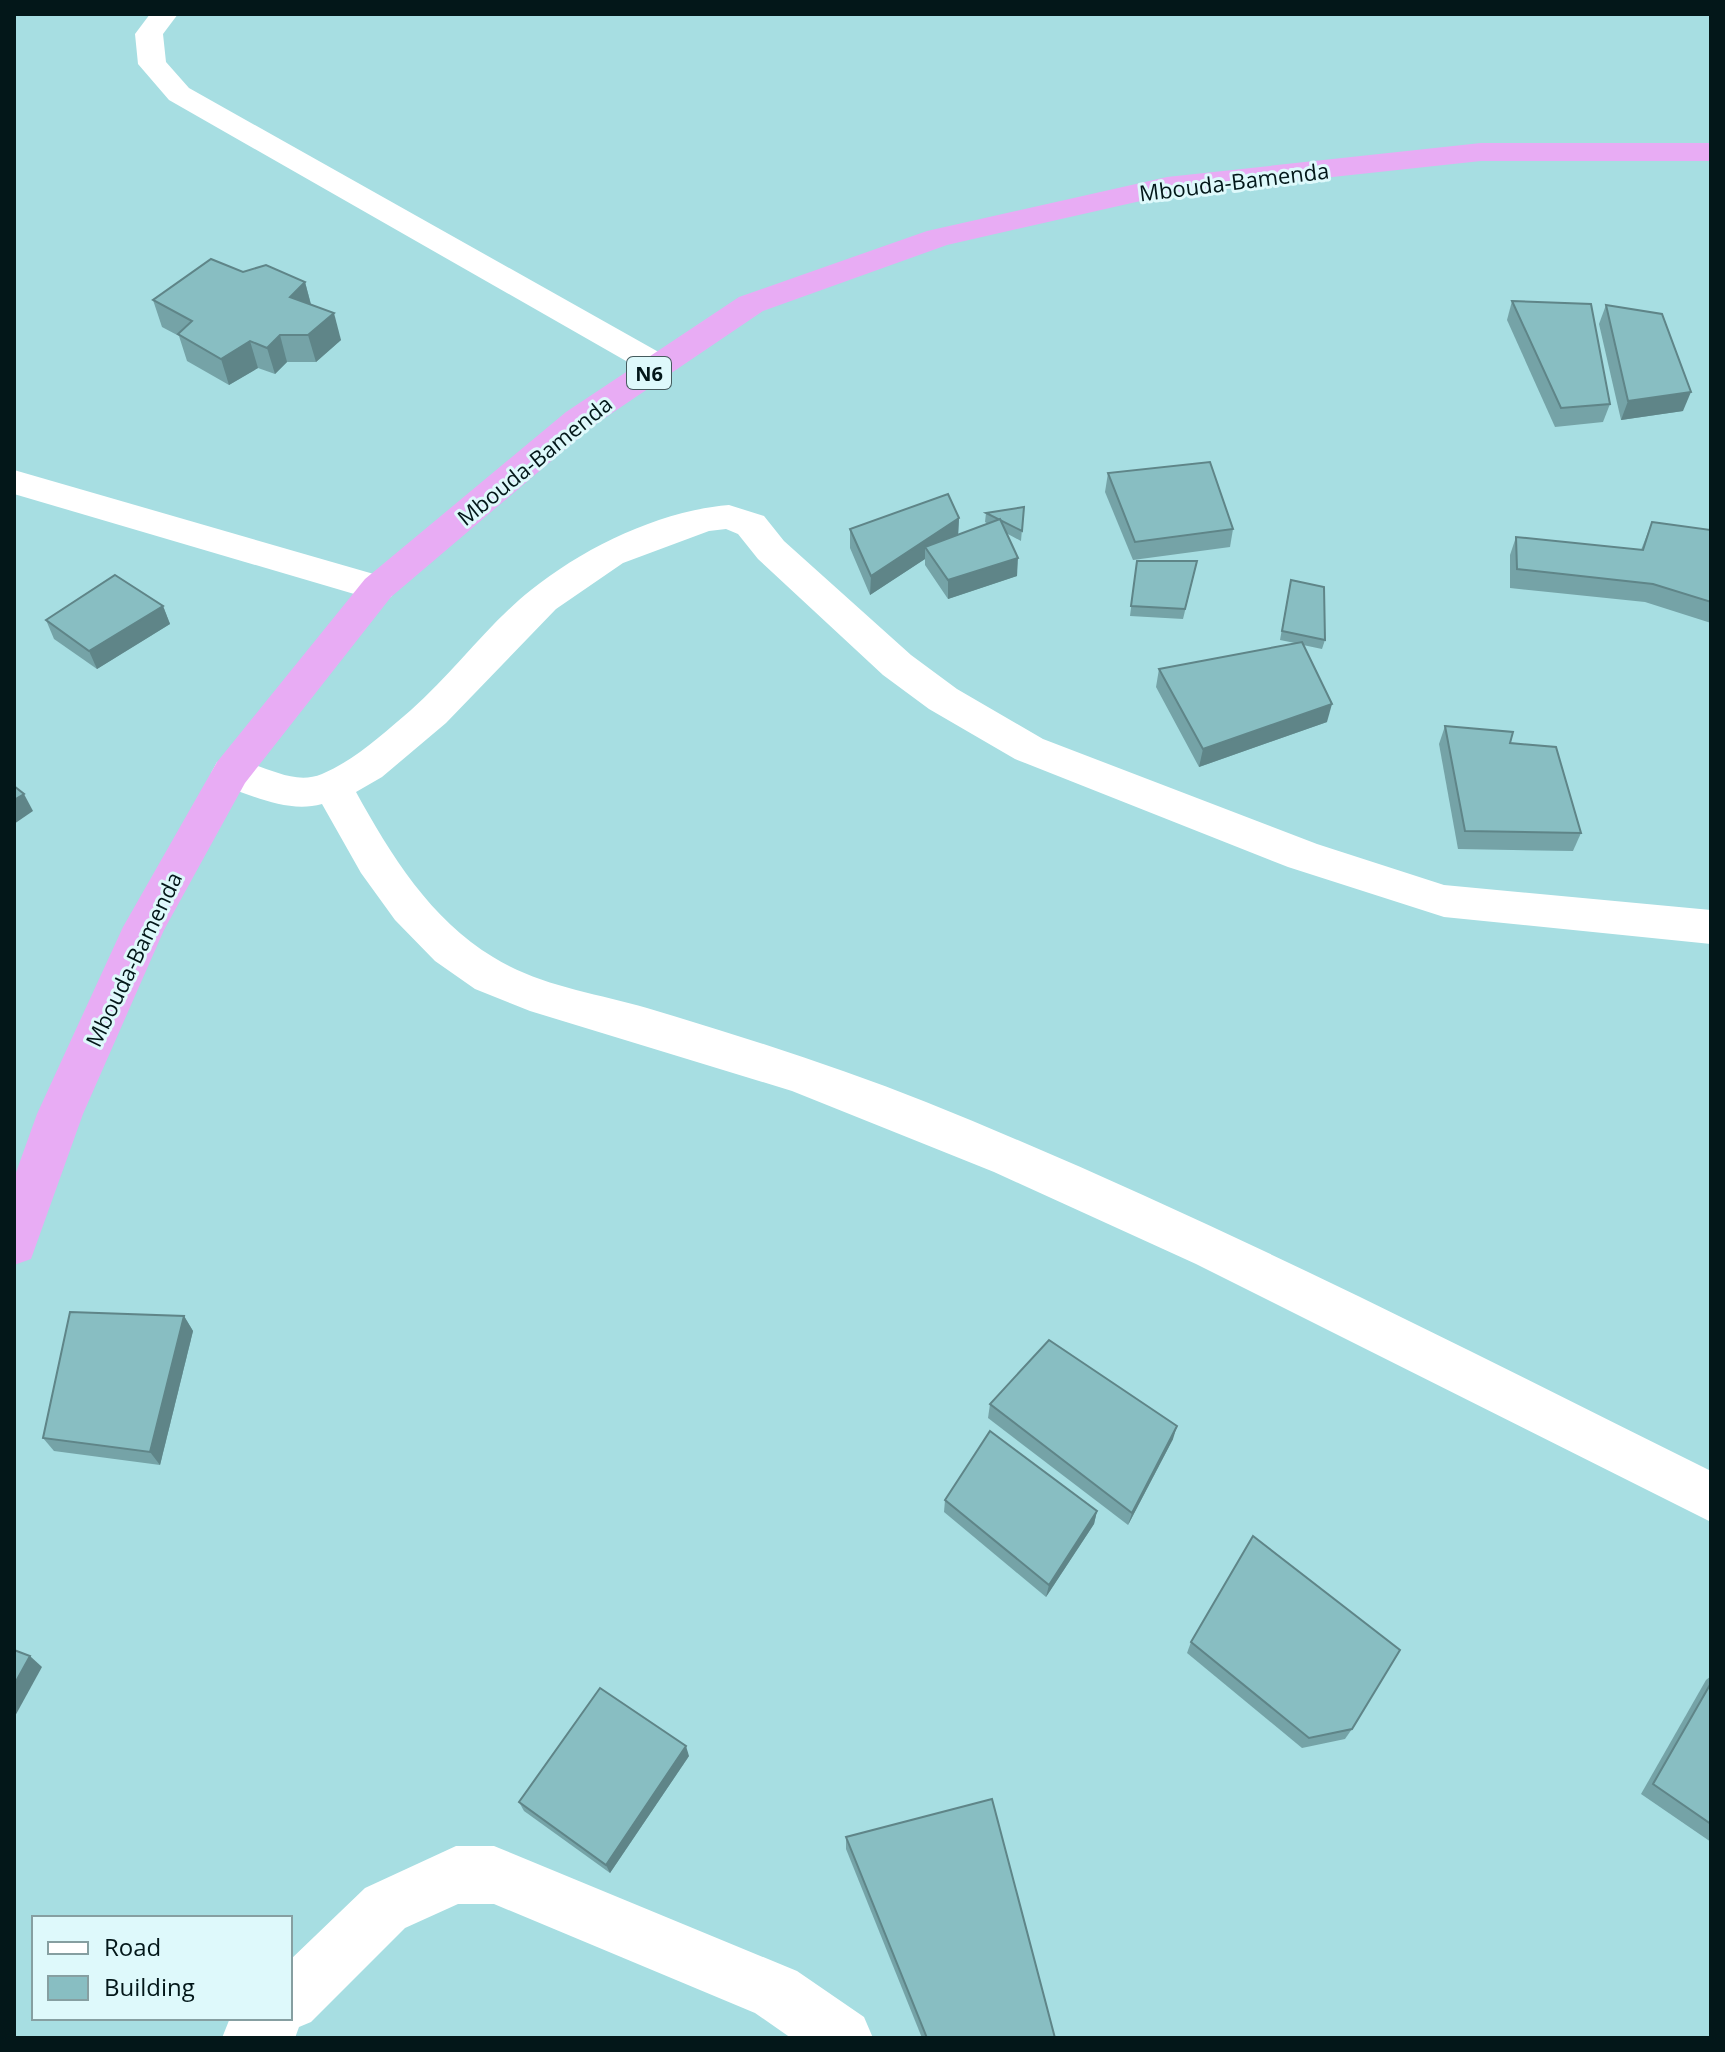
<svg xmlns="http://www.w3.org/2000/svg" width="1725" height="2052" font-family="'Open Sans',sans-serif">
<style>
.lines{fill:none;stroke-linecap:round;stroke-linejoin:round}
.minor{fill:#fff;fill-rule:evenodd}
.trunk{fill:#e8acf4;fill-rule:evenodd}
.wall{fill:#75a3a7}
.shaded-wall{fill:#5f8588}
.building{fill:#88bec2;stroke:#5f8588;stroke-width:2}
.labels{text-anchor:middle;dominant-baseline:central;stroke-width:6;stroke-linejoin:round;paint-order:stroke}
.shield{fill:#def9fb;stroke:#455b5d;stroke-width:2}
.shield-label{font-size:20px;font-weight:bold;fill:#031719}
.street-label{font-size:22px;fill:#031719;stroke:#def9fb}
</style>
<rect width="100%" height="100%" fill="#a7dee2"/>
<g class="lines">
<g class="minor">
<path d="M150,14H178L163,34L166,62L189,88L671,359L676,366L671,373L659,377L647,373L169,100L138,64L135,34Z"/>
<path d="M14,470L391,579L397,588L391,597L378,601L14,494Z"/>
<path d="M729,505L764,516L784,541L911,655L957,689L1043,739L1317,844L1444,885L1711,910V944L1444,917L1288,867L1015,759L929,709L883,675L758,559L738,534L726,529L709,531L623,563L556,609L446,723L382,777L356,792C390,854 431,920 493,957C539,986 595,993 647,1008C741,1036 835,1066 926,1102C1194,1210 1452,1342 1711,1471V1522L1196,1264L994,1172L792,1091L530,1011L475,989L435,961L395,920L361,873L322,804C287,814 250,794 217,784L211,773L217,762C252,752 285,789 322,774C355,760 384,733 411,710C453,673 487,625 531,590C585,547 659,511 729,505Z"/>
<path d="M456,1846H494L797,1971L864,2017L873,2038H791L755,2013L494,1904H458L405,1928L311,2022L299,2027L295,2038H222L230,2018H290V1960L365,1888Z"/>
</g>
<path class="trunk" d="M1481,143H1711V161H1481L1167,195L947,245L763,311L590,428L391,597L245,783L164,930L83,1114L31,1259L14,1265V1178L37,1114L123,927L217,762L365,579L566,412L739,297L927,231L1167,177Z"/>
</g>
<g class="wall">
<path d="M243,272L305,282L311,304L341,340L316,362H287L275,374L258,368L229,385L187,361L179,336L162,327L153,300Z"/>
<path d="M1512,301L1610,404L1603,422L1555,427L1507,320Z"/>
<path d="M1606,305L1683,411L1621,420L1599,324Z"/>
<path d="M1108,473L1233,529L1230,547L1133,560L1105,492Z"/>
<path d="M1024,507L1021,541L1006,533L1017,576L948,599L925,565V559L870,595L850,548V529L959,518L958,535L988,524L985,522L986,513Z"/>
<path d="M1652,522L1711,530V623L1645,602L1510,588V555L1516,537L1641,550Z"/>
<path d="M1137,561L1195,570L1183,619L1130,616Z"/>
<path d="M1289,589L1325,640L1322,649L1303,645L1327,722L1199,767L1156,687L1159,669L1295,643L1280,640Z"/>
<path d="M163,606L170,624L97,669L54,639L46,620Z"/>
<path d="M1445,726L1510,743L1581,833L1573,851L1458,849L1439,744Z"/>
<path d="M184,1316L193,1331L160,1465L54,1451L43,1438Z"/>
<path d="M990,1404L1173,1439L1128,1525L988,1418Z"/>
<path d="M945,1500L1097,1511L1094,1524L1046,1597L944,1512Z"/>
<path d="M1191,1642L1352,1729L1345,1739L1302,1748L1187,1653Z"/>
<path d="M1711,1676V1842L1641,1794L1706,1680Z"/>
<path d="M689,1756L610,1873L524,1811L519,1802Z"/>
<path d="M846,1837L1055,2038H922L846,1849Z"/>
</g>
<g class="shaded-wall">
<path d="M305,282L312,309L290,297Z"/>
<path d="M334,313L341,340L316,362L308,335Z"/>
<path d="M280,335L287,362L275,374L267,348Z"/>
<path d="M250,341L258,368L229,385L221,359Z"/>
<path d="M1691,392L1683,411L1621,420L1628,401Z"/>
<path d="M959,518L958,537L925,547V559L870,595L871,576Z"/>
<path d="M1018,558L1017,576L948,599V580Z"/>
<path d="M163,606L170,624L97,669L89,651Z"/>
<path d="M1332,704L1327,722L1199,767L1203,749Z"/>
<path d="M24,794L33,811L14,824V800Z"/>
<path d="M184,1316L193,1331L160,1465L150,1452Z"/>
<path d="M1177,1426L1173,1439L1128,1525L1132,1513Z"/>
<path d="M1097,1511L1094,1524L1046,1597L1049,1585Z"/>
<path d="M30,1656L42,1667L14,1718V1685Z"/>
<path d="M686,1746L689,1756L610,1873L606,1865Z"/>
</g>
<g class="building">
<path d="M211,259L243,272L266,265L305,282L290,297L334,313L308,335H280L267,348L250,341L221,359L178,334L192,321L153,300Z"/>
<path d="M1512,301L1591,304L1610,404L1561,408Z"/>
<path d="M1606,305L1662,314L1691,392L1628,401Z"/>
<path d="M1210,462L1233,529L1135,542L1108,473Z"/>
<path d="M948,494L959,518L871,576L850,529Z"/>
<path d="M1024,507L1022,531L986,513Z"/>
<path d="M1000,519L1018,558L948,580L925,547Z"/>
<path d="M1652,522L1711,530V602L1653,584L1517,569L1516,537L1643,550Z"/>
<path d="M1137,561H1197L1185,609L1131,606Z"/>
<path d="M115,575L163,606L89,651L46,620Z"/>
<path d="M1291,580L1324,587L1325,640L1282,631Z"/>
<path d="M1302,642L1332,704L1203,749L1159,669Z"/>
<path d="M1445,726L1513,732L1510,743L1556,747L1581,833L1465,831Z"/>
<path d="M14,786L24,794L14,800Z"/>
<path d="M70,1312L184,1316L150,1452L43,1438Z"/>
<path d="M1049,1340L1177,1426L1132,1513L990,1404Z"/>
<path d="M990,1431L1097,1511L1049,1585L945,1500Z"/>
<path d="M1253,1536L1400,1650L1352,1729L1309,1738L1191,1642Z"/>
<path d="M14,1650L30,1656L14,1685Z"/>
<path d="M1711,1683V1824L1653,1784Z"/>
<path d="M600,1688L686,1746L606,1865L519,1802Z"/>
<path d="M992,1799L1055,2038H927L846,1837Z"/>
</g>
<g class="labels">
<rect class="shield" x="627" y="357" width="44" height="32" rx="6"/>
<g class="shield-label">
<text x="649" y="373">N6</text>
</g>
<g class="street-label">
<text transform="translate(1234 181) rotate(-7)">Mbouda-Bamenda</text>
<text transform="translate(534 460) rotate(-39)">Mbouda-Bamenda</text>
<text transform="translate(133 959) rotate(-64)">Mbouda-Bamenda</text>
</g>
</g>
<rect width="1725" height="2052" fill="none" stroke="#031719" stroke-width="32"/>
<rect x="32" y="1916" width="260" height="104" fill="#def9fb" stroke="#869fa1" stroke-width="2"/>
<rect x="48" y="1942" width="40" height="12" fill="#ffffff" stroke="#869fa1" stroke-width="2"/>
<text x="104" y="1956" font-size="24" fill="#031719">Road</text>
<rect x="48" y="1976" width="40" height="24" fill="#88bec2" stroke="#869fa1" stroke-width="2"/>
<text x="104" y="1996" font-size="24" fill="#031719">Building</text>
</svg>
